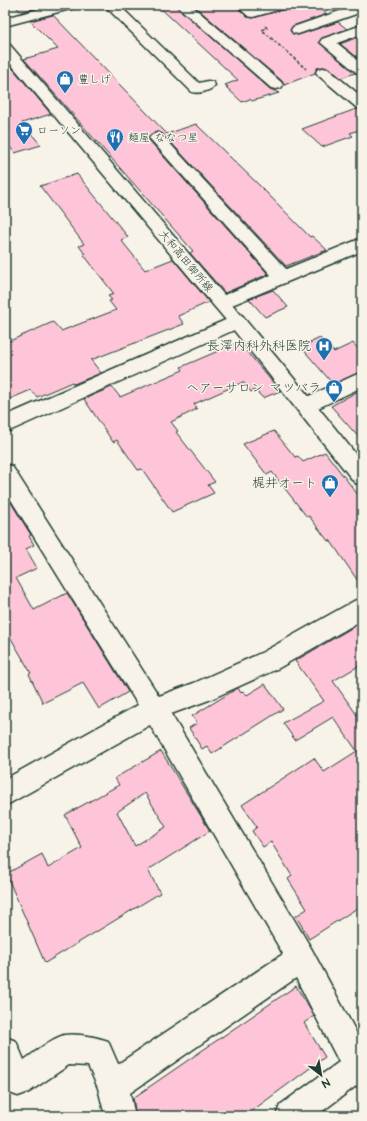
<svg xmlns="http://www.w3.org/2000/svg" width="367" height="1121" font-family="'Architects Daughter','Klee One',sans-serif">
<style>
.building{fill:#fec5d9;stroke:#1f3d34;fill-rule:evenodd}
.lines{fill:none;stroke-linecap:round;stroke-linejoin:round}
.street-casing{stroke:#1f3d34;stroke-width:3}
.secondary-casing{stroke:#1f3d34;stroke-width:3}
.path{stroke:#1f3d34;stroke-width:1.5;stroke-dasharray:3 2;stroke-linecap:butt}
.street{fill:#f7f3e8;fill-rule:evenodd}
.secondary{fill:#f7f3e8;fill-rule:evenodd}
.labels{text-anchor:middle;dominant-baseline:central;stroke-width:3;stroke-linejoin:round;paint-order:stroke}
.far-poi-label{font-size:11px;fill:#1f3d34;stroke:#f7f3e8;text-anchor:start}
.far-street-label{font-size:11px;fill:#1f3d34;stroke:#f7f3e8}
.poi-label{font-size:13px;fill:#1f3d34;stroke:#f7f3e8;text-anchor:end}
</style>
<rect width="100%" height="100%" fill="#f7f3e8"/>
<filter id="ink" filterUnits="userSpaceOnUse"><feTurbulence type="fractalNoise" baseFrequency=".025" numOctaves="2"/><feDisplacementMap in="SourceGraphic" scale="8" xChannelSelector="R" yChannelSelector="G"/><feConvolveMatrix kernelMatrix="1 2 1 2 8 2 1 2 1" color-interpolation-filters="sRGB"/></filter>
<g filter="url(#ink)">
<g class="building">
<path d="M14,5H43L44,6L21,12Z"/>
<path d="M157,5H175L270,89L279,93L252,101L250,99L242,102L226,87H228L225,85L238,80Z"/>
<path d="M193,5H235L247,17L253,18L285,9L288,5H315L327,14L293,26L290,31L293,34L298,35L338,22L347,29L322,38L319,42L355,73L341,78L329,68L323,67L317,68L315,73L284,85L282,81Z"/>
<path d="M53,15L167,134L196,124L261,187L310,237L312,236L327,250L286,266L163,134L158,132L151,134L148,139L268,274L225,293L190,253L193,251L24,59L58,49L30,21Z"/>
<path d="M358,37L362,40V61L340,44Z"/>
<path d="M9,64L51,114L22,123L41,145L15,153L5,141V65Z"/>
<path d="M356,109L362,110V129L350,133L353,136L322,147L302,129Z"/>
<path d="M77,174L128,237L121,240L145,270L173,259L209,302L178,316L184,324L91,360L101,373L74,384L72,382L37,397L31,390L5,401V343L53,322L61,331L116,310L109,301L112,300L108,296L114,294L84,255L85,254L79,246L84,244L40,186Z"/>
<path d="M273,290L288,307L265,317L249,299Z"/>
<path d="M320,338L334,352L353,343L362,353V371L333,384L301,347Z"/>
<path d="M239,342L280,391L263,398L255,390L251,392L243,382L194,404L197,409L171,422L178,431L176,432L215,482L208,485L214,493L172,512L142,469L138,470L117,440L113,442L84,399L112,387L120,397L183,370L181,367Z"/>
<path d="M362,389V441L331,406Z"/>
<path d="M274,431L295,457L298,456L303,462L325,452L362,500V587L330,540L328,541L309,516L307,517L272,472L267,475L243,444Z"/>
<path d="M5,493L31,535L29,536L34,545L26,549L37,568L16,578L34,610L67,593L128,692L99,709L83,683L43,703L29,674L31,673L5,628Z"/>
<path d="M362,622V664L333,681L362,722V905L309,939L296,916L307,909L288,879L292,876L271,842L263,847L252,831L257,827L242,805L314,758L324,772L357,751L333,717L295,740L283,723L324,701L295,661Z"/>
<path d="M265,684L283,709L212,754L207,746L202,749L189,728L197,723L192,716L238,688L241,693L243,691L247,695Z"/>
<path d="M161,751L210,831L148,870L160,893L45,963L6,874L42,854L48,868L82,848L65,815L119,785L115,778ZM145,793L166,827L135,846L117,812Z"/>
<path d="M296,986L314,1016L304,1023L325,1057L245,1116H136L133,1098Z"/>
</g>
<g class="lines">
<g class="street-casing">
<g id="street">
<path d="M54,5H76L74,8L5,26V18Z"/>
<path d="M104,5H119L199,83L208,81L213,82L215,85C211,91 199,94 192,92Z"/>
<path d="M176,5H191L281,82L283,85L281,88L276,89L271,88Z"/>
<path d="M236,5H251L255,8L266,5H287L285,8L253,17L248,16Z"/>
<path d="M357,5H362V12L298,34L293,33L291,30L293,27Z"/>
<path d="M362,25V34L337,43L362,63V74L357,73L320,42L322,39Z"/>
<path d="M323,68L328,69L362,97V109L357,108L318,75L316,72L318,69Z"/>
<path d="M157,133L162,135L286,269L362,238V251L227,307L221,309L215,307L212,303L215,299L271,275L152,141L149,138L152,135Z"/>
<path d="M237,315L243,316L246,321L243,326L5,433V416Z"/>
<path d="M362,372V387L314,410L307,412L300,410L297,405L300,400Z"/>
<path d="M5,464L12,466L159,696L194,683L263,652L354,601L362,598V620L279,668L209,700L171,714L311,948L362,1043V1089L356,1086L316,1116H276L280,1105L339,1062L296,978L130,1093L135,1116H105L98,1088L88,1066L69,1065L29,1092L18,1096L7,1092L5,1086V1037L16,1041L24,1060C36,1052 50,1039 64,1035C76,1033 97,1037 108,1041L118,1064L283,954L150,725L5,806V779L138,705L5,490Z"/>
</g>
</g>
<g class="secondary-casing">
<path id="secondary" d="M5,44L10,45L237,310L326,417L362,462V485L355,483L225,319L5,57Z"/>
</g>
<path class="path" d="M265,26L267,28L262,30L306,69"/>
<use href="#street" class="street"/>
<use href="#secondary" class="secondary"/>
</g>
</g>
<defs>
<g id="shop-pin" transform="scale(0.9)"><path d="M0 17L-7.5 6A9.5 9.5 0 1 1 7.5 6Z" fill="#1f6fb2" stroke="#f7f3e8"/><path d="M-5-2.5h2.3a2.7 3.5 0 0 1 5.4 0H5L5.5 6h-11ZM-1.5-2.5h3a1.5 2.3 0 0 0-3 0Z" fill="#fff"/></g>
<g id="supermarket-pin" transform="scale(0.9)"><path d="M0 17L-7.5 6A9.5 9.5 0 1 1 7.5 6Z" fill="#1f6fb2" stroke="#f7f3e8"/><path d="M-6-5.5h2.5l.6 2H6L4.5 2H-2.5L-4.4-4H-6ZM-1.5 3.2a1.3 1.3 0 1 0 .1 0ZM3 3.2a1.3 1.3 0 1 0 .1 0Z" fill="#fff"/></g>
<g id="restaurant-pin" transform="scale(0.9)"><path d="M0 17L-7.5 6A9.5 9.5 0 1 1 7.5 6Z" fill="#1f6fb2" stroke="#f7f3e8"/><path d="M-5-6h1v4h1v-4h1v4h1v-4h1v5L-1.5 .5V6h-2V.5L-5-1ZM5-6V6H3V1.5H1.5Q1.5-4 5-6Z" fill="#fff"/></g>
<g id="hospital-pin" transform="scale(0.9)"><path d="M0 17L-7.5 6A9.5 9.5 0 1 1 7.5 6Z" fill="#1f6fb2" stroke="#f7f3e8"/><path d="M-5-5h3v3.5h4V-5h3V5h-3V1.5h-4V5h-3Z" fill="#fff"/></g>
</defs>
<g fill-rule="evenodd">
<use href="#shop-pin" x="65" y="79"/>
<use href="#supermarket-pin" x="24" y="130"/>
<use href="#restaurant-pin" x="115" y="137"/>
<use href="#hospital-pin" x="324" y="346"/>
<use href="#shop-pin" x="334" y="388"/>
<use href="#shop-pin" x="330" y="483"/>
</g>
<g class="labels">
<g class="far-poi-label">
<text x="78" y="79">豊しげ</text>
<text x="37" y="130">ローソン</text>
<text x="128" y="137">麺屋 ななつ星</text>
</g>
<g class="far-street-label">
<text transform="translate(186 261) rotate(50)">大和高田御所線</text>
</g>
<g class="poi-label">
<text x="311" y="346">長澤内科外科医院</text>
<text x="321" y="388">ヘアーサロン マツバラ</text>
<text x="317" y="483">梶井オート</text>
</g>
</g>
<rect width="367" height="1121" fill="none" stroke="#f7f3e8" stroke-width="20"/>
<rect x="10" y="10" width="347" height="1101" fill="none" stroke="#1f3d34" stroke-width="1.5" filter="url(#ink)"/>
<g transform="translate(321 1075) rotate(149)" stroke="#f7f3e8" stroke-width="3" paint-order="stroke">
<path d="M0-3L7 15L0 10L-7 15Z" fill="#1f3d34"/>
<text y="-6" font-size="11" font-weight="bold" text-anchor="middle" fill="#1f3d34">N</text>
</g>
</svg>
